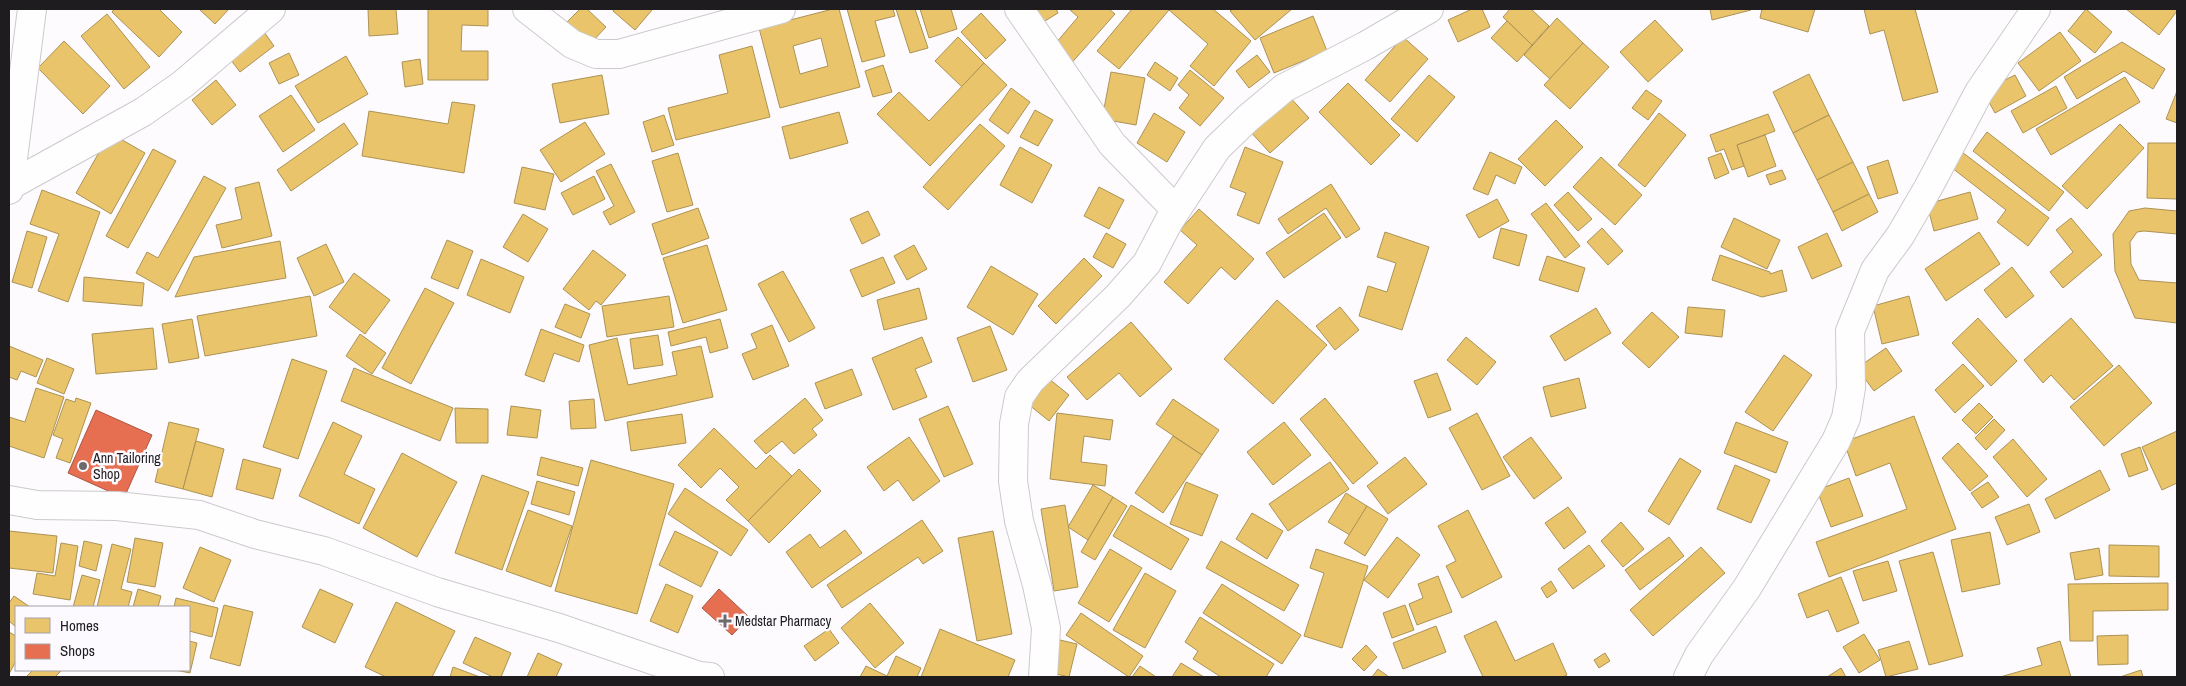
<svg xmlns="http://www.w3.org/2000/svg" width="2186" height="686" font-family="'Archivo Narrow',sans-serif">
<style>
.homes{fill:#e9c46a;stroke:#ac9254;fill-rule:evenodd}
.shops{fill:#e76f51;stroke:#ab5642}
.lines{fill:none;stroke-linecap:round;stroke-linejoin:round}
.street-casing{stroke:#cccacc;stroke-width:30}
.street{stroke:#fffeff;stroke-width:28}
.poi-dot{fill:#6d6a6e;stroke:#fdfaff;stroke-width:2}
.labels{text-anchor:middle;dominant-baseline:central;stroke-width:5;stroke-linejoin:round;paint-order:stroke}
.poi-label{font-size:14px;fill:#1f1c20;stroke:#fdfaff;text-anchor:start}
</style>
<rect width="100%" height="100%" fill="#fdfbfe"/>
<g class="homes">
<path d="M114,9H159L182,32L159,57L112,12Z"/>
<path d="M199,9H229L215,24Z"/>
<path d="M368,9H396L398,34L369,36Z"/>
<path d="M428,9H488V26L462,25L461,51H488V80H428Z"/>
<path d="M580,9H587L606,27L589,45L565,24Z"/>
<path d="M614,9H651L652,10L635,30L613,11Z"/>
<path d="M833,9H839L860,87L780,108L759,28ZM821,38L828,66L800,74L793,46Z"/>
<path d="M847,9H893L895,16L875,21L885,56L862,62Z"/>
<path d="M896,9H915L928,48L910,53Z"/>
<path d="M920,9H951L957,29L929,38Z"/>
<path d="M1031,9H1056L1058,13L1040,24Z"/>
<path d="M1069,9H1109L1115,14L1068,67L1050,50L1078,17Z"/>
<path d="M1132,9H1213L1251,41L1214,86L1190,66L1208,44L1169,10L1119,69L1097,51Z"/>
<path d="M1233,9H1292L1255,40L1230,11Z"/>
<path d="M1472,9H1482L1490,27L1458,42L1448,20Z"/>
<path d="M1510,9H1531L1549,26L1532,45L1503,17Z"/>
<path d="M1710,9H1750L1751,10L1712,20Z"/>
<path d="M1762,9H1815L1808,32L1760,18Z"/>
<path d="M1864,9H1915L1938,92L1903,101L1884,30L1870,34Z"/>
<path d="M2086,9L2112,32L2095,53L2068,31Z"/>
<path d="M2126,9H2177V11L2159,35Z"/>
<path d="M981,13L1006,40L986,59L961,32Z"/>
<path d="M107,14L150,67L124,89L81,36Z"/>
<path d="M1313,16L1327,51L1274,73L1260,38Z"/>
<path d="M1557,18L1583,43L1550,79L1524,55Z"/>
<path d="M1655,20L1683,50L1648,82L1620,52Z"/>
<path d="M1507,21L1532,45L1517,62L1491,38Z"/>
<path d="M262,29L274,46L240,72L227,55Z"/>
<path d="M2060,32L2081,61L2039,91L2018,63Z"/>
<path d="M958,37L984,63L962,87L935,61Z"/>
<path d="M1403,37L1428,59L1390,102L1365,80Z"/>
<path d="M64,41L110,86L83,114L38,68Z"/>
<path d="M2122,42L2165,69L2153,89L2124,71L2077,99L2064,77Z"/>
<path d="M1583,43L1609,67L1570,109L1544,85Z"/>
<path d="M752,46L770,117L676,140L668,108L728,93L719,55Z"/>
<path d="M289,53L299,75L279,84L269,63Z"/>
<path d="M1257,55L1270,72L1249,88L1236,71Z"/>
<path d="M346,56L368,94L318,123L295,86Z"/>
<path d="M420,59L423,84L405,87L402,62Z"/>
<path d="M1155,62L1178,78L1170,91L1147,75Z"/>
<path d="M984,63L1007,85L930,166L877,114L899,92L929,121Z"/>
<path d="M883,65L892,92L873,97L865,71Z"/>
<path d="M1190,70L1224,98L1200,126L1179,108L1189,95L1178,85Z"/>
<path d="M1111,72L1145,78L1136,125L1102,119Z"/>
<path d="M1809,74L1829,115L1793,133L1773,92Z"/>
<path d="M602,75L609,114L560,123L552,84Z"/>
<path d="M1429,75L1455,97L1417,142L1391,119Z"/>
<path d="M2015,75L2026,96L1995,113L1983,91Z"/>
<path d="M2125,77L2140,102L2051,155L2036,129Z"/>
<path d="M216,80L236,105L212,125L192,100Z"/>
<path d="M1348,83L1400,135L1371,165L1319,112Z"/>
<path d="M2056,86L2067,108L2023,133L2011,111Z"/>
<path d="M1011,88L1030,102L1008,134L989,120Z"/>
<path d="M1646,90L1662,101L1648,120L1632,108Z"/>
<path d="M2177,91V123L2166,119Z"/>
<path d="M1286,93L1309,118L1270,153L1247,128Z"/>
<path d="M291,95L315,130L283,152L259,116Z"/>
<path d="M452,102L475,105L464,173L362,156L369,111L448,124Z"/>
<path d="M1035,110L1053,120L1038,146L1020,137Z"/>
<path d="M839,112L848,143L790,159L782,127Z"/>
<path d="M1154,113L1185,132L1167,162L1137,143Z"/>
<path d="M1659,113L1686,135L1645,187L1618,165Z"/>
<path d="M1768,114L1775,131L1737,145L1744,166L1732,170L1724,149L1716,152L1710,135Z"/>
<path d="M664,115L674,145L652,152L643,122Z"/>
<path d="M1829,115L1853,162L1817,180L1793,133Z"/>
<path d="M1556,120L1583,147L1545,186L1518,159Z"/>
<path d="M585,122L605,154L561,182L540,150Z"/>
<path d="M344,123L358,144L291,191L277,170Z"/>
<path d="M980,124L1005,146L948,210L923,187Z"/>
<path d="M2120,124L2144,148L2087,209L2062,186Z"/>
<path d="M1987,132L2064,192L2049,211L1973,151Z"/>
<path d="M110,133L145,153L111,214L76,193Z"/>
<path d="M1765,135L1776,166L1748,177L1737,145Z"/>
<path d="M2148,143H2177V199L2147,198Z"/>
<path d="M1020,147L1052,165L1032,203L1000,185Z"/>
<path d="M1245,147L1283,162L1259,224L1237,215L1246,193L1230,187Z"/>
<path d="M153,149L176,161L128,248L106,236Z"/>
<path d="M1958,149L2049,218L2028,246L1997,222L2006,210L1947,164Z"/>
<path d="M1490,152L1522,167L1515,184L1496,175L1488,195L1473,189Z"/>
<path d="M678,153L693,205L667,212L652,161Z"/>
<path d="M1721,153L1729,173L1715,179L1708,158Z"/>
<path d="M1601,157L1642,195L1615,225L1573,187Z"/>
<path d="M1888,160L1898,193L1878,199L1867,167Z"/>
<path d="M1853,162L1869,194L1833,212L1817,180Z"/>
<path d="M611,164L635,212L610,225L603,212L614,206L596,171Z"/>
<path d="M522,167L554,174L545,210L514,203Z"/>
<path d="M1782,170L1786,179L1770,185L1766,175Z"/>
<path d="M204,176L226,188L168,291L136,273L147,252L158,258Z"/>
<path d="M594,176L605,199L573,215L561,193Z"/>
<path d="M259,182L272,236L222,248L216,225L242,219L235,188Z"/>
<path d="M1331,184L1360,229L1346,238L1326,208L1288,234L1278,219Z"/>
<path d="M1099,187L1124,200L1109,229L1084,216Z"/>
<path d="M42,190L100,212L68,302L38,291L59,234L30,224Z"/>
<path d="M1568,192L1592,219L1578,231L1554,205Z"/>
<path d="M1970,192L1978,219L1934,231L1927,204Z"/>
<path d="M1869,194L1878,212L1842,231L1833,212Z"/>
<path d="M1497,199L1509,221L1479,238L1466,215Z"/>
<path d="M1546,203L1580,246L1565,258L1531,214Z"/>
<path d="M698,208L709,238L662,255L652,224Z"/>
<path d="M2145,208L2177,211V234L2144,231L2137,232L2130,242L2131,264L2139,280L2177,283V323L2135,318L2115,271L2113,234L2129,211Z"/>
<path d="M1199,209L1254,259L1235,280L1221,267L1188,304L1164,282L1197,245L1180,230Z"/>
<path d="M868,211L880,235L862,244L850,219Z"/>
<path d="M1324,213L1341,238L1284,278L1266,253Z"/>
<path d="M523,214L548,229L528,262L503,247Z"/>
<path d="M1734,218L1780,240L1767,269L1721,247Z"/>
<path d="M2071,218L2102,255L2063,288L2050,272L2073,252L2056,230Z"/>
<path d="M1501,228L1527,235L1519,266L1493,258Z"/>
<path d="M1602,228L1623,251L1608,265L1587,242Z"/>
<path d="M27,231L47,237L32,288L12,282Z"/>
<path d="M1385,232L1429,247L1402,330L1359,316L1368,286L1387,292L1396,263L1377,257Z"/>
<path d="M1979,232L2000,264L1946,301L1925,269Z"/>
<path d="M1106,233L1126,244L1113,268L1093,257Z"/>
<path d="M1827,233L1842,266L1812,279L1798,247Z"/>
<path d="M447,240L473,251L458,289L431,278Z"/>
<path d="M280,241L286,278L175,297L194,257Z"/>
<path d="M326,244L344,282L314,296L297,258Z"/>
<path d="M707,245L727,310L683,323L663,258Z"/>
<path d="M914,245L927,269L907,280L894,256Z"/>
<path d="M593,250L626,275L601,305L596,301L589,310L563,289Z"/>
<path d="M1720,255L1770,272V274L1782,270L1787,291L1762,297L1712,280Z"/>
<path d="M1547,256L1585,268L1578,292L1539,280Z"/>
<path d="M883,257L895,283L862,297L850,270Z"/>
<path d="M1084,258L1102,276L1056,324L1038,306Z"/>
<path d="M481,259L524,277L510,313L467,295Z"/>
<path d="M991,266L1038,294L1013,335L967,307Z"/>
<path d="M2012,267L2034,296L2006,318L1984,290Z"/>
<path d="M783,271L815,328L789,342L758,284Z"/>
<path d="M354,273L390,300L365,334L329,307Z"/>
<path d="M84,277L144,283L142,306L83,301Z"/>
<path d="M425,288L454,303L411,384L382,368Z"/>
<path d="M919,288L927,319L884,330L877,300Z"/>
<path d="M310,296L317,336L205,356L197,316Z"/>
<path d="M669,296L674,327L607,337L602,306Z"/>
<path d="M1909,296L1919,335L1882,344L1873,306Z"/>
<path d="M1277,300L1327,345L1273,404L1224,359Z"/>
<path d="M565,304L590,314L581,338L555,327Z"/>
<path d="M1340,307L1359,330L1335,350L1316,326Z"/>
<path d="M1688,307L1725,310L1722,337L1685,333Z"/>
<path d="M1596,308L1611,333L1565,361L1550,336Z"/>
<path d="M1652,312L1679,337L1649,368L1622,343Z"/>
<path d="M1978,318L2017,361L1991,386L1952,343Z"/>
<path d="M2071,318L2113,366L2074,400L2051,375L2043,383L2024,360Z"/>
<path d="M192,319L199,358L169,363L162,324Z"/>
<path d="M720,319L728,348L710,353L706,337L671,346L668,332Z"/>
<path d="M1131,322L1172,369L1140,397L1119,373L1087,400L1067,377Z"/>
<path d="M772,325L789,366L753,380L742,354L757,348L751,334Z"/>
<path d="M990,326L1007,370L973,382L957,338Z"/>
<path d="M153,328L157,369L96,374L92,334Z"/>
<path d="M541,329L584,345L579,362L554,353L544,382L525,375Z"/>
<path d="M360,334L386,353L372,374L346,356Z"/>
<path d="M658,335L663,365L634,369L630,339Z"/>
<path d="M922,337L932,362L915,369L927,397L893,410L872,358Z"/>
<path d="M1466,337L1496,362L1477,385L1447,360Z"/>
<path d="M617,338L628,385L677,375L672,352L701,346L713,397L605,421L589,345Z"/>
<path d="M9,346L43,360L36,377L21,371L17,380L9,377Z"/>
<path d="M1886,348L1902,371L1874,391L1857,368Z"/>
<path d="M1784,355L1812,375L1773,431L1745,412Z"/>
<path d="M47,358L74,369L64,394L37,383Z"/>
<path d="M292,359L327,371L298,459L263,447Z"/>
<path d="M1963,364L1984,386L1955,413L1935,390Z"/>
<path d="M2119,365L2152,403L2104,446L2070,407Z"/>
<path d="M354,368L453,408L440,441L341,401Z"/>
<path d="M852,369L862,395L825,409L815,383Z"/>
<path d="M1437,373L1451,410L1428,418L1414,381Z"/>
<path d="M1043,374L1069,395L1049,421L1023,400Z"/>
<path d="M1579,378L1586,408L1551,417L1543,387Z"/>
<path d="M36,388L64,397L44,458L9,446V417L25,422Z"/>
<path d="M76,398L91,403L70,463L56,458L63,439L53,435L66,399L75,402Z"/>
<path d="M805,398L823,420L812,429L817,435L794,454L782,441L766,454L754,441Z"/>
<path d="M1325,398L1378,463L1353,484L1300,419Z"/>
<path d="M594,399L596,428L571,429L569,401Z"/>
<path d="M1173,399L1219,430L1202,455L1156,424Z"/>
<path d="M1979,403L1993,417L1976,434L1962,420Z"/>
<path d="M511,406L541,410L537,438L507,435Z"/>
<path d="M948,406L973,464L944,477L919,419Z"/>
<path d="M455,408L488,409V443H456Z"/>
<path d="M1057,413L1113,420L1110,440L1084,436L1081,462L1107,465L1105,486L1050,479Z"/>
<path d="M1477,413L1510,476L1482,490L1449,428Z"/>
<path d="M682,414L686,443L631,451L627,422Z"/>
<path d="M1914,416L1956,529L1829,577L1816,542L1907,509L1890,463L1856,476L1844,442Z"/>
<path d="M1994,419L2005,430L1986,450L1975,438Z"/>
<path d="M169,422L199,429L183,489L155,482Z"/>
<path d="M333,422L362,436L344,474L375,489L359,524L299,496Z"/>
<path d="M1284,422L1311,455L1273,485L1247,452Z"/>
<path d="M1736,422L1788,442L1776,473L1724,453Z"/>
<path d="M714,428L756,469L770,455L792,476L748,521L726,500L739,487L720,468L701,488L678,465Z"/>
<path d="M2177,431V483L2162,490L2142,447Z"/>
<path d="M1173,436L1202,455L1163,513L1135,493Z"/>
<path d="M909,437L940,481L913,501L898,480L884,491L867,467Z"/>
<path d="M1531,437L1562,478L1534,499L1503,457Z"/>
<path d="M2013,439L2047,479L2027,497L1993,457Z"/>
<path d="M196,441L224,449L212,497L183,489Z"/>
<path d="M1958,443L1988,476L1970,491L1942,458Z"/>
<path d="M2140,447L2148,470L2129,477L2121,454Z"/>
<path d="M402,453L457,482L417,557L363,528Z"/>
<path d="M541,457L583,468L578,486L537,475Z"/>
<path d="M1405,457L1427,484L1388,514L1367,486Z"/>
<path d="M1680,458L1701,471L1669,525L1648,511Z"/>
<path d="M243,459L281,469L273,499L236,489Z"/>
<path d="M591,460L674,484L637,614L555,591Z"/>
<path d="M1330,462L1349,489L1288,531L1269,504Z"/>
<path d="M1735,465L1770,480L1751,523L1717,509Z"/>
<path d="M799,469L821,491L769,543L748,521Z"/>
<path d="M2100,470L2110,490L2055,519L2045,499Z"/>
<path d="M482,475L529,492L502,570L455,553Z"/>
<path d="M1849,478L1863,516L1831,527L1817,490Z"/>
<path d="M537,481L575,492L569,515L531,504Z"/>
<path d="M1186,482L1218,495L1202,536L1170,524Z"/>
<path d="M1988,482L1999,497L1982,508L1971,493Z"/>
<path d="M1093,485L1113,497L1088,540L1068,527Z"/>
<path d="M685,488L748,530L731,556L668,514Z"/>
<path d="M1346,493L1367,506L1350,535L1328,522Z"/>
<path d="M1113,497L1127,506L1095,560L1081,552Z"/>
<path d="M2029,504L2040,532L2007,545L1995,517Z"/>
<path d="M1065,505L1078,587L1054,591L1041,509Z"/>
<path d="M1131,505L1189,539L1171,570L1113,536Z"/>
<path d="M1367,506L1388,519L1365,556L1344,543Z"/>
<path d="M1568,507L1586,532L1564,549L1545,523Z"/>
<path d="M528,510L572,526L551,587L506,571Z"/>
<path d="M1468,510L1502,577L1462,598L1446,566L1456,561L1438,526Z"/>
<path d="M1252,513L1283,531L1267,559L1236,539Z"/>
<path d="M922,520L943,551L923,564L918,557L842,608L827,585Z"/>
<path d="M1621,522L1644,549L1623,567L1601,541Z"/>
<path d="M845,530L862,553L812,588L786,552L810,534L820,548Z"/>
<path d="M9,531L57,536L53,573L9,568Z"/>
<path d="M675,531L718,552L701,587L659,565Z"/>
<path d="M993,531L1012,634L977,641L958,538Z"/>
<path d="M1990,532L2000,584L1962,592L1951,540Z"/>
<path d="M1397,537L1420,555L1388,598L1364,580Z"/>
<path d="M1669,537L1684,556L1640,590L1625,570Z"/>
<path d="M135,538L163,543L155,587L127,582Z"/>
<path d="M84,541L102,545L96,571L79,566Z"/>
<path d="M1221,541L1299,585L1284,611L1206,568Z"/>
<path d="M61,543L78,546L70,600L33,594L37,573L55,576Z"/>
<path d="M112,544L131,549L121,589L132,592L128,607H97Z"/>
<path d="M1589,545L1605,566L1573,589L1558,569Z"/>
<path d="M2109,545L2159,546V577L2109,576Z"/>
<path d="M200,547L231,560L214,602L183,588Z"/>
<path d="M1701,547L1725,573L1653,636L1630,610Z"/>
<path d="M2099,548L2103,575L2075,580L2070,553Z"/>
<path d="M1110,549L1142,568L1109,622L1078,603Z"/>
<path d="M1316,549L1368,566L1342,648L1304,636L1324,573L1310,568Z"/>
<path d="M1933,552L1963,656L1929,665L1899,561Z"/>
<path d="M1888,561L1897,591L1863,601L1853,571Z"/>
<path d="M1145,573L1176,591L1145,648L1113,630Z"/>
<path d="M82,575L100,580L93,607H73Z"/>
<path d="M1438,576L1452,612L1417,625L1409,604L1423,598L1418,584Z"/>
<path d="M1841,577L1859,623L1837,632L1828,610L1807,618L1798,594Z"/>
<path d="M1551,581L1557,591L1547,598L1541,588Z"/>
<path d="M2168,583V610L2093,611V641H2070L2068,584Z"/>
<path d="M666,584L693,596L678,633L650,621Z"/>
<path d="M1222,584L1301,635L1282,664L1203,613Z"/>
<path d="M138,589L161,596L158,607H133Z"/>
<path d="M320,589L353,604L335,643L302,627Z"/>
<path d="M14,596L30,607H16V627L9,621V603Z"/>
<path d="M176,598L218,608L212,637L189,631V607H174Z"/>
<path d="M396,602L455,631L432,677H386L365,667Z"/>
<path d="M870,603L904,643L875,668L841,628Z"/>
<path d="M224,605L253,612L240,666L210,658Z"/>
<path d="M1405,605L1414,630L1392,638L1383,613Z"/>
<path d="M1081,613L1143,656L1129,677L1066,635Z"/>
<path d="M1200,617L1274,664L1266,677H1221L1193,659L1198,651L1185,642Z"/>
<path d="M1496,621L1515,661L1553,643L1567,675L1563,677H1483L1464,636Z"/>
<path d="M1436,626L1446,652L1403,669L1393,643Z"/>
<path d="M829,629L839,643L815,661L804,646Z"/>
<path d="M940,629L1015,660L1008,677H921Z"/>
<path d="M9,632L16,636V661L9,674Z"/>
<path d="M1864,634L1880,660L1859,673L1843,647Z"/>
<path d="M2128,635V664L2098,665L2097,636Z"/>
<path d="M475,637L511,653L501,677H493L463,663Z"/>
<path d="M1060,640L1077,644L1069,677L1052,673Z"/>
<path d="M189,641L197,643L190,673L175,670H189Z"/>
<path d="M1909,641L1918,669L1886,677L1878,650Z"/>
<path d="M2060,641L2071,677H2000L2042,665L2037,648Z"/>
<path d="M1366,645L1377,657L1364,671L1352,659Z"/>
<path d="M538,653L562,664L556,677H527Z"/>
<path d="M1605,653L1610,661L1599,668L1594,660Z"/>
<path d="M896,656L921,668L917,677H860L866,666L887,676Z"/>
<path d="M1181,663L1204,677H1172Z"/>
<path d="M1140,666L1156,677H1132Z"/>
<path d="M453,667L480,677H450Z"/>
<path d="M1841,668L1846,677H1827Z"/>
<path d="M1378,669L1389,677H1372Z"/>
<path d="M33,670H62L55,677H26Z"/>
<path d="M2141,670L2143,677H2120Z"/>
</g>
<g class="shops">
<path d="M96,410L152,435L124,498L68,473Z"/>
<path d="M719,589L749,617L732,635L702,608Z"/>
</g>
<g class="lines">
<g class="street-casing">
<g id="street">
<path d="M527,9L572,44L596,54H619L781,9"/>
<path d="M1019,9L1112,144L1176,210"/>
<path d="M9,186L143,112L183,84L271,9"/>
<path d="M9,190L32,9"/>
<path d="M9,500L37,505L117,506L199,515L255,534L324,551L437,592L559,628L699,676L710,677"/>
<path d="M1043,677L1046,628L1037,585L1019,521L1013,481L1014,424L1019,397L1030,381L1118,296L1147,263L1169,221L1217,148L1248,118L1284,88L1365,46L1429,9"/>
<path d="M1688,677L1699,655L1747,588L1836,441L1846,418L1851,388L1850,331L1875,270L1900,236L1928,188L1979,92L2036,9"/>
</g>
</g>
<use href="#street" class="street"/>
</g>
<g class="poi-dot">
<circle cx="83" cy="466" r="5"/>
<path d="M722.5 613.5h5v5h5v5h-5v5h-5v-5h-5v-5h5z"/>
</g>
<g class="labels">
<g class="poi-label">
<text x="93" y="458">Ann Tailoring<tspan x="93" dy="16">Shop</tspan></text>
<text x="735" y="621">Medstar Pharmacy</text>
</g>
</g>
<rect width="2186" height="686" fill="none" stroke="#1f1c20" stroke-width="20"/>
<rect x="15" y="606" width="175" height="65" fill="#fdfaff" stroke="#a4a1a6"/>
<rect x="25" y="618" width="25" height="15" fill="#e9c46a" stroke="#a4a1a6"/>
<text x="60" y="631" font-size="15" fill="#1f1c20">Homes</text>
<rect x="25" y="644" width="25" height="15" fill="#e76f51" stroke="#a4a1a6"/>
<text x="60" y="656" font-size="15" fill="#1f1c20">Shops</text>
</svg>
